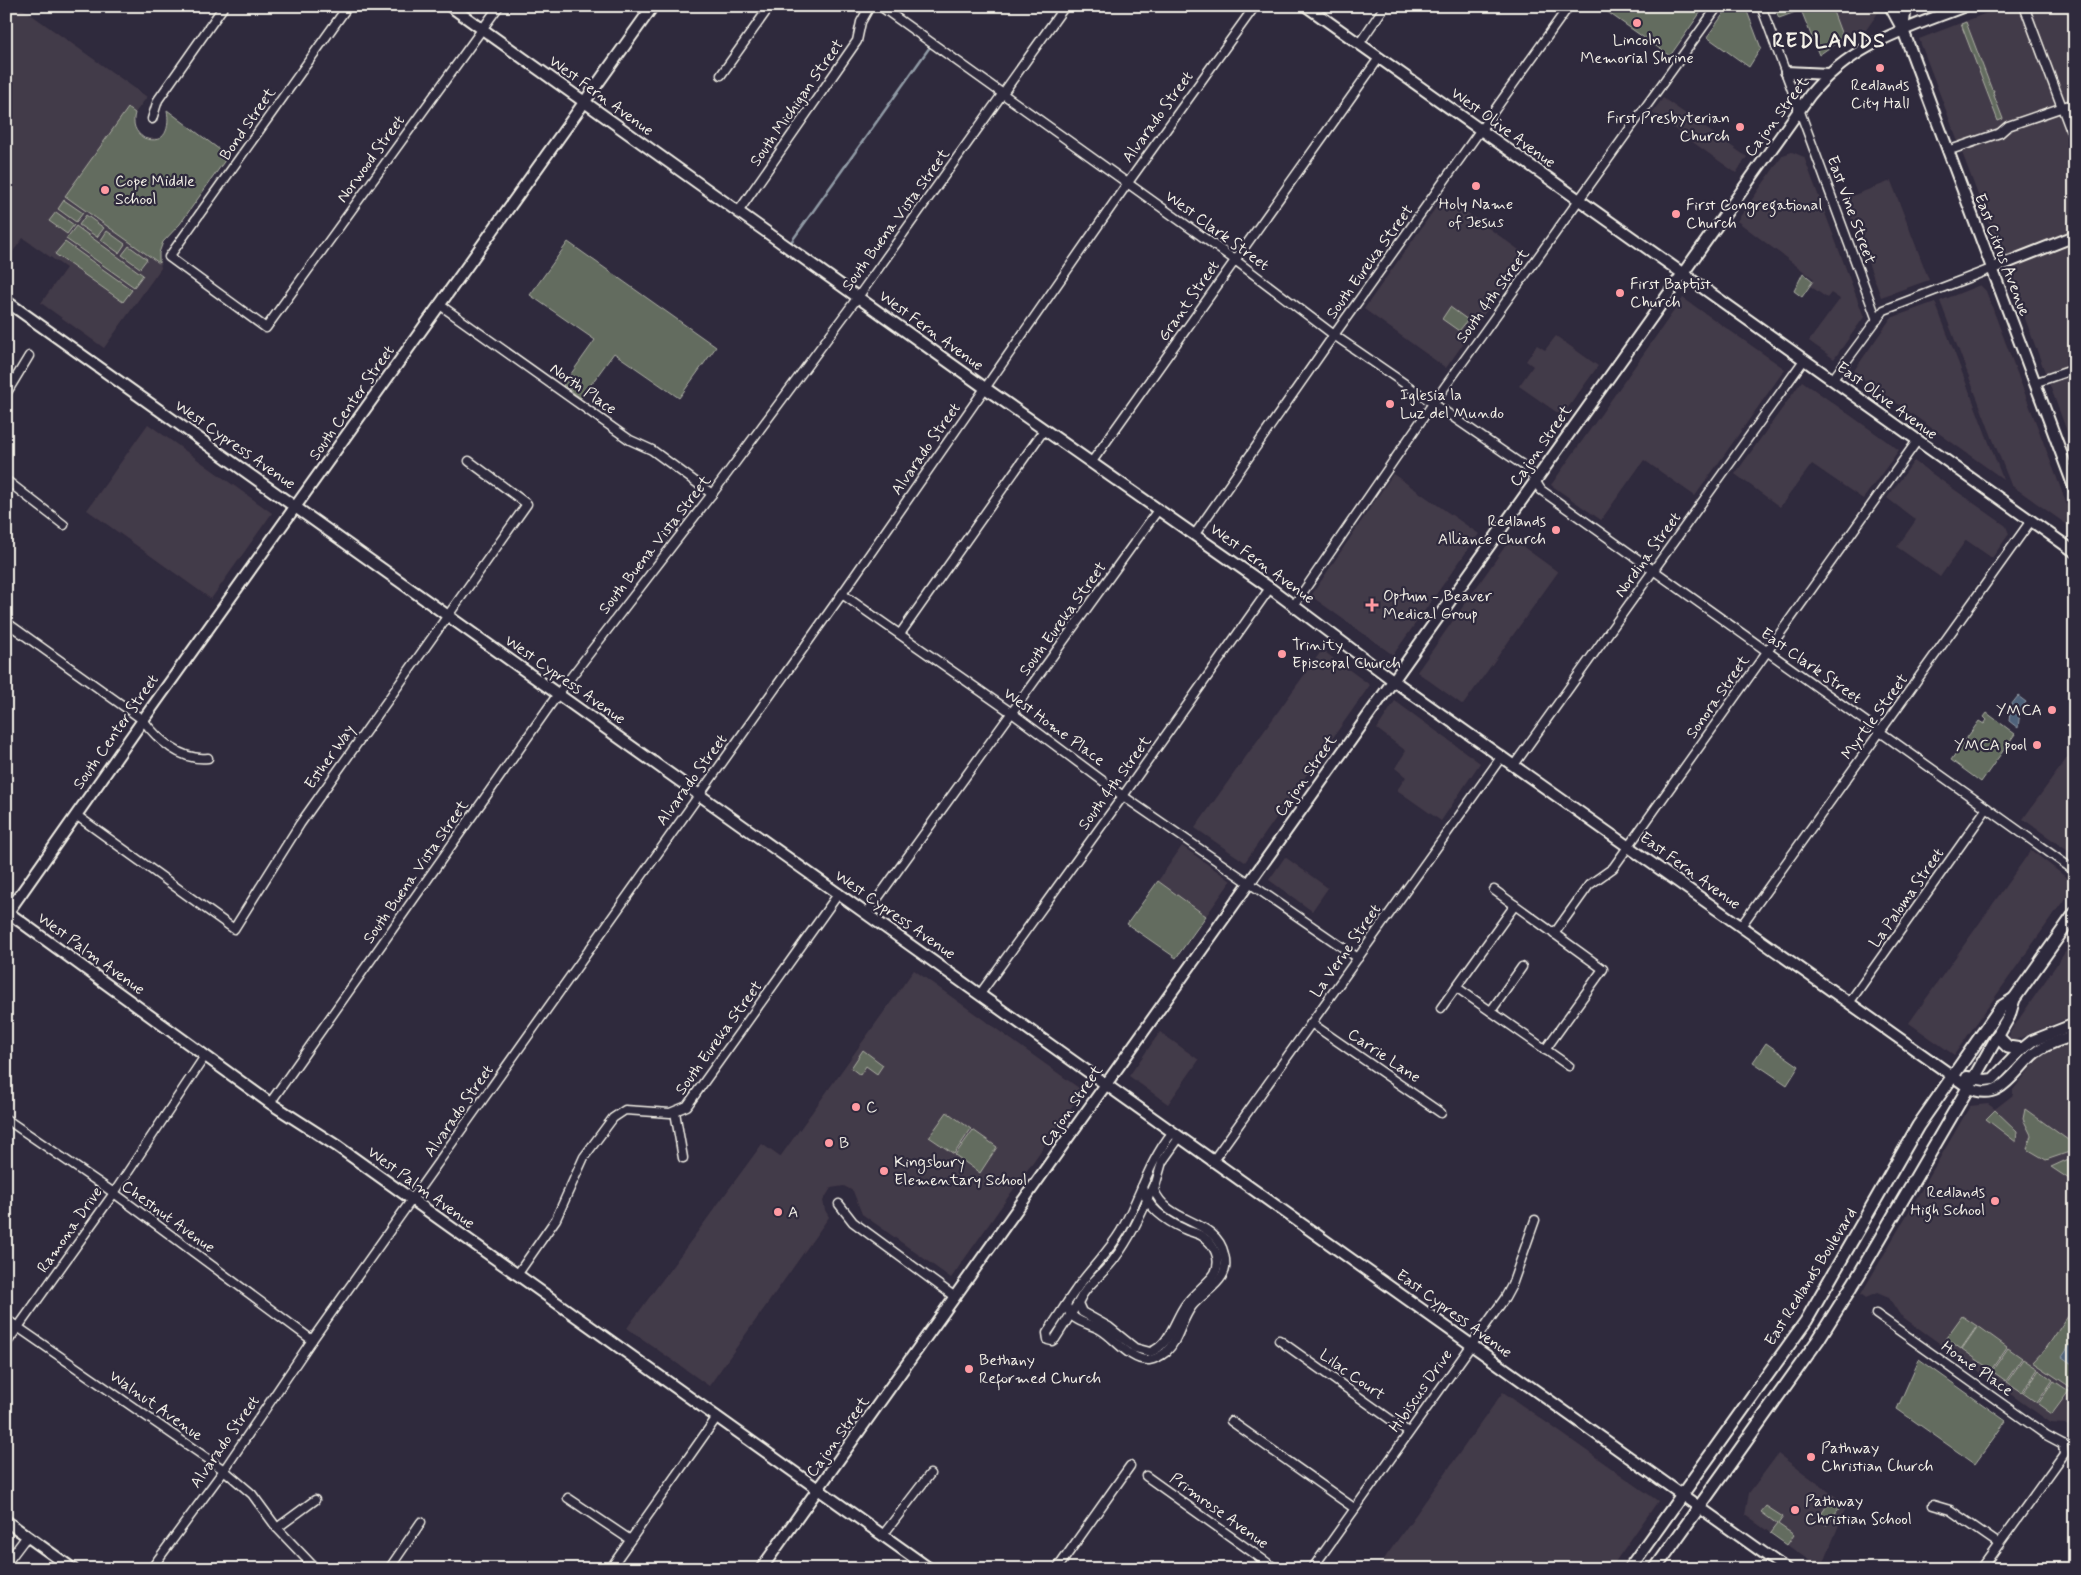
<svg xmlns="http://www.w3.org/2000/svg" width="2081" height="1575" font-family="Mynerve,sans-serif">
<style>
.built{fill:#433a48}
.green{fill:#636c5f;stroke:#acaea4}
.water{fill:#4f627a;stroke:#919ba6}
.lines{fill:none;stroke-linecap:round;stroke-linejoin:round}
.stream{stroke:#919ba6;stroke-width:2.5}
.street-casing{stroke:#f4f1e8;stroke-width:11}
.secondary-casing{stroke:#f4f1e8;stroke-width:14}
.primary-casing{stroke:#f4f1e8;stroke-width:15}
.street{stroke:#2f2a3d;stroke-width:8}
.secondary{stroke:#2f2a3d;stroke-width:10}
.primary{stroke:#2f2a3d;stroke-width:11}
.poi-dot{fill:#ff9aa2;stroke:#2f2a3d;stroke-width:2}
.labels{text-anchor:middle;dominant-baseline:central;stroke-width:4.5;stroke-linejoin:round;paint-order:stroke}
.poi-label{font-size:16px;fill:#f4f1e8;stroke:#2f2a3d;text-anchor:start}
.street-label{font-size:16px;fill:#f4f1e8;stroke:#2f2a3d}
.district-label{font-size:21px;font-weight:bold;letter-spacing:1px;fill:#f4f1e8;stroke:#2f2a3d}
</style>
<rect width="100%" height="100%" fill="#2f2a3d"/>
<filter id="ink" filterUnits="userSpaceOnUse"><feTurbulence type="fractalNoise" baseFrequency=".02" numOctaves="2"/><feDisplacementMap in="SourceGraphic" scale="10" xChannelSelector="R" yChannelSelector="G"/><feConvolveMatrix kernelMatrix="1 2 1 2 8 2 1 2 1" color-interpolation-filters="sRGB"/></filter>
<g filter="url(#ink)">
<g class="built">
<path d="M6,6H19L147,97L135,113L133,120L136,130L144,138H159L166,133L170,125L167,110L228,156L180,224L163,242L159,253L161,268L104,348L41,303L66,268L23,238L6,261Z"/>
<path d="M1831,6H1879L1880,10L1866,30L1843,38Z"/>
<path d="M2005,6H2075V453L2010,278L2011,274L2000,253L1919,39Z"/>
<path d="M1663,98L1747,157L1736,173L1652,113Z"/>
<path d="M1792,152L1804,157L1864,317L1834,359L1809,341L1840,299L1831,293L1827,298L1810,286L1814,279L1737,221L1783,155Z"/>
<path d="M1891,181L1929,280L1881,297L1844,199Z"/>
<path d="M1444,196L1526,255L1446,368L1364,309Z"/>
<path d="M1980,285L1986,291L2075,526L2073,529L2011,485L1992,437L1940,301Z"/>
<path d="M1683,298L1785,369L1695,496L1644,460L1601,520L1551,485Z"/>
<path d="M1935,302L2003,479L1853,372L1891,318Z"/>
<path d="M1556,336L1598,366L1562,416L1519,386L1533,366L1526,361L1537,345L1545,350Z"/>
<path d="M1802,381L1899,450L1863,499L1812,464L1780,507L1735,474Z"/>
<path d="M148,424L272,513L211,599L87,510Z"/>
<path d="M1914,461L2006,526L2009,534L1992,558L1966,540L1940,577L1897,547L1916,520L1887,498Z"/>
<path d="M1393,474L1479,534L1393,655L1311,596Z"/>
<path d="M1511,538L1558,572L1463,705L1417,672Z"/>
<path d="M1322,650L1370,685L1245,862L1195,828Z"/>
<path d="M1395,701L1480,763L1441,821L1397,790L1406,777L1395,768L1406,751L1377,729Z"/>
<path d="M2075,747V856L2023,819Z"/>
<path d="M1182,846L1231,881L1206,916L1158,881Z"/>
<path d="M2031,850L2072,882L2073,887L1954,1055L1909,1023Z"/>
<path d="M1285,857L1328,888L1312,911L1269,880Z"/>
<path d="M2075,938V1015L2013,1041L2009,1037L2010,1032Z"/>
<path d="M914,970L1083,1091L951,1278L862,1214L853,1191L844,1186L831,1188L823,1201L825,1210L829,1217L709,1386L627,1328L762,1144L780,1157Z"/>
<path d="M1160,1032L1199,1060L1168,1104L1129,1076Z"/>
<path d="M2075,1042V1431L2065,1424L2051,1423L1900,1315L1889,1298L1877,1293L1866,1298L1861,1294L1970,1106L1988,1104L1995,1109L2013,1095V1090L2038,1059L2046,1053Z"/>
<path d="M1503,1392L1658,1501L1610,1569H1377Z"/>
<path d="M1778,1454L1847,1505L1821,1569L1745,1515L1749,1493Z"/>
</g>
<g class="green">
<path d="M1599,6H1705L1670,56Z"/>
<path d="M1729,6H1745L1761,48L1749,67L1707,37Z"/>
<path d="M1774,6H1831L1843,38L1819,55L1801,10L1779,18Z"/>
<path d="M1966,22L1992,90H1994L1993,93L2003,119L1998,121L1961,24Z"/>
<path d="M128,108L135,113C132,124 135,132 144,138C166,146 170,127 167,110L228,156L180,224L163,242L159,253V263L65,196Z"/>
<path d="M64,200L83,213L76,222L58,209Z"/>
<path d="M56,212L74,225L67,234L49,221Z"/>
<path d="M86,215L104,228L97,237L79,225Z"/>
<path d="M76,226L143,275L134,287L66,239Z"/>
<path d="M107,231L125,244L119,253L101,240Z"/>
<path d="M65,242L132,290L123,302L55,254Z"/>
<path d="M568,242L716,347L679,398L614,353L581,398L563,385L595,340L530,295Z"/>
<path d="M129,246L147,259L140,268L122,255Z"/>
<path d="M1803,273L1813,281L1802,297L1794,291Z"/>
<path d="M1450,307L1468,320L1459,331L1442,319Z"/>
<path d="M1987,713L2015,734L1981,782L1951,760L1979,721L1984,724L1987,720L1984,717Z"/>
<path d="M1158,881L1206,916L1176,958L1127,924Z"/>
<path d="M1766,1043L1799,1066L1787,1085L1753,1062Z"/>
<path d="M863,1050L883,1065L877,1074L866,1066L860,1075L851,1068Z"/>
<path d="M2025,1109L2075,1145V1150L2046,1160L2029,1150L2027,1149L2031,1135L2023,1119Z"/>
<path d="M1995,1110L2017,1131L2016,1142L1986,1119Z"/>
<path d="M947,1112L971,1129L954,1154L929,1137Z"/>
<path d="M973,1130L997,1147L980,1173L955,1155Z"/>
<path d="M2075,1156V1183L2051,1167Z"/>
<path d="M2075,1306V1390L2033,1362L2047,1347Z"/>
<path d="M1962,1316L1977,1326L1961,1349L1946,1338Z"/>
<path d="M1978,1326L2007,1347L1991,1370L1962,1349Z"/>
<path d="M2008,1348L2022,1358L2006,1381L1992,1371Z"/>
<path d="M1919,1359L2006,1421L1975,1464L1897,1409Z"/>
<path d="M2023,1359L2038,1369L2022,1392L2007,1382Z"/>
<path d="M2039,1370L2053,1380L2037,1403L2023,1393Z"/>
<path d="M2054,1381L2069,1391L2052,1414L2038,1404Z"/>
<path d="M1832,1497L1842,1504L1827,1525L1818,1518Z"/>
<path d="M1766,1506L1783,1517L1778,1524L1794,1535L1787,1545L1770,1533L1777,1524L1761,1512Z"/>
</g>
<g class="water">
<path d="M2018,696L2026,702L2020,711L2018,728L2009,721L2011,705Z"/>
<path d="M2073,1341L2075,1342V1366L2062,1357Z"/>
</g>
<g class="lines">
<path class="stream" d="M789,245L932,44"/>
<g class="street-casing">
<g id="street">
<path d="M348,6L169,257L266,328L499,6"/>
<path d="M880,6L1235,260L1334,335L1527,468L1541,490L2075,871"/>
<path d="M1761,6L1877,320"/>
<path d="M2024,6L2075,142"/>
<path d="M1359,44L1385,6"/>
<path d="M721,75L770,6"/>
<path d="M152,119L158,100L224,6"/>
<path d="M1947,151L2000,133L2008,126L2075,103"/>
<path d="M738,212L857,41L861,22L870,6"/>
<path d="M440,305L630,440L652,450L712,494"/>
<path d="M1833,379L1884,310L1991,269"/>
<path d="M2034,383L2075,369"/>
<path d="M6,394L29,356"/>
<path d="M1091,463L1379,58"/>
<path d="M6,480L64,525"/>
<path d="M1195,534L1334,335L1569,6"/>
<path d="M842,594L1012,713L1123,796L1358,958"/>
<path d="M1294,605L1434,402L1718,6"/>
<path d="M6,622L143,720C158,740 181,761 208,758"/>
<path d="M900,634L1044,430"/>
<path d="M1514,765L1804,360"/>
<path d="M76,815L234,929L300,824L527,504L469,461"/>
<path d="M1494,890L1603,969L1545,1050"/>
<path d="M867,913L1158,510"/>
<path d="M1741,926L2030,522"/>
<path d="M1554,934L1589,885L1613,868L1917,441"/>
<path d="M1456,987L1569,1066"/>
<path d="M980,994L1123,796L1270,588"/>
<path d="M1849,1003L1987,808"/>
<path d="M1441,1008L1515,905"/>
<path d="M1491,1011L1522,967"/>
<path d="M1311,1023L1441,1113"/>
<path d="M270,1103L558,694L712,494L858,297L1065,6"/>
<path d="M675,1112L683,1158"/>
<path d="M6,1119L114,1193L312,1340"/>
<path d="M1212,1162L1502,756"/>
<path d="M1142,1187C1146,1207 1166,1221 1184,1229C1190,1232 1197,1233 1202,1236C1214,1244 1222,1259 1215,1273C1210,1282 1192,1294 1184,1307C1174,1322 1169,1346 1150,1352L1135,1348L1109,1327L1082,1312L1078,1303C1086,1284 1104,1274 1115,1258C1131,1237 1143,1211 1153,1186"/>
<path d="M839,1204L853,1222L955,1297"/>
<path d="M517,1275L556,1219L584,1157L613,1118L625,1110L670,1113L687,1106L839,893"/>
<path d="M1078,1303L1055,1339L1052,1341L1048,1340L1047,1333C1057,1319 1065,1305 1075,1291C1089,1270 1108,1253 1121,1231C1140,1198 1148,1163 1172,1133"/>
<path d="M1066,1305C1072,1323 1087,1322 1101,1330C1116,1339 1130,1361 1149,1360C1155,1359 1161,1356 1166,1352C1179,1340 1181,1320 1192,1306C1201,1295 1215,1288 1222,1276C1226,1270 1226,1262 1224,1254C1216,1218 1168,1225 1154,1190L1162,1162L1179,1138"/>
<path d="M1876,1314L2046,1435L2063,1444L2064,1454L1981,1569"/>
<path d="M6,1319L224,1470L252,1494L277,1528L316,1569"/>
<path d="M1279,1340L1408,1432"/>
<path d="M6,1344L114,1193L205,1056"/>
<path d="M1231,1421L1354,1508"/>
<path d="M1146,1476L1276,1569"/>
<path d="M568,1498L629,1539"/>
<path d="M1933,1505L1950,1510L1999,1544"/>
<path d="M277,1528L315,1500"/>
<path d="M883,1535L930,1474"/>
<path d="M6,1564L27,1536"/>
<path d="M151,1569L224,1470L312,1340L842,594L1127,184L1255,6"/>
<path d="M389,1569L421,1522"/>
<path d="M610,1569L717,1417"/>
<path d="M1057,1569L1130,1466"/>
<path d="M1312,1569L1505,1298L1512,1285L1535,1220"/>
</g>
</g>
<g class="secondary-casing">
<g id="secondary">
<path d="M450,6L985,388L1270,588L1394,681L1968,1087C2001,1105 2015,1068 2036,1052C2047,1043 2062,1040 2075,1035"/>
<path d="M1306,6L2075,552"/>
<path d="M1890,6L1903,30L2075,490"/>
<path d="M1902,6L1905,14L1903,30"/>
<path d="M1786,72L1829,74"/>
<path d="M1991,269L2075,236"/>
<path d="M6,301L1786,1569"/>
<path d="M6,911L270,1103L337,1146L930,1569"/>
<path d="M6,915L143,720L653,6"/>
<path d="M1967,1077L1985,1080L1993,1079L2022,1049L2032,1041L2075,1024"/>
<path d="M6,1521L73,1569"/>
<path d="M761,1569L1810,95C1851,44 1906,29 1965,6"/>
</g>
</g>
<g class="primary-casing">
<g id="primary">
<path d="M1997,1036L2008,1047L2022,1049"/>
<path d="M1629,1569L1806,1321L1918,1126L2001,1007L2014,999"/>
<path d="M1655,1569L1818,1340L1860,1273L1979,1069L2009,1016L2014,999L2075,913"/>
</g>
</g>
<use href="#street" class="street"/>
<use href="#secondary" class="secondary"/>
<use href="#primary" class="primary"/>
</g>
</g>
<g class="poi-dot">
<circle cx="1637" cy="23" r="5"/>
<circle cx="1880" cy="68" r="5"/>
<circle cx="1740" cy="127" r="5"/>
<circle cx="1476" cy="186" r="5"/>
<circle cx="105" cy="190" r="5"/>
<circle cx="1676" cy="214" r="5"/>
<circle cx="1620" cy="293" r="5"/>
<circle cx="1390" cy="404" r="5"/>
<circle cx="1556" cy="530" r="5"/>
<path d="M1369.5 597.5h5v5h5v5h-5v5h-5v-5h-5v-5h5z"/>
<circle cx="1282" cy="654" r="5"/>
<circle cx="2052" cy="710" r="5"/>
<circle cx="2037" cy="745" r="5"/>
<circle cx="856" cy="1107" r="5"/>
<circle cx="829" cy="1143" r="5"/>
<circle cx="884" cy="1171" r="5"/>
<circle cx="1995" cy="1201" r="5"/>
<circle cx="778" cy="1212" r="5"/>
<circle cx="969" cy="1369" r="5"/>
<circle cx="1811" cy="1457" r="5"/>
<circle cx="1795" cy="1510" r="5"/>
</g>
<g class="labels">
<g class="poi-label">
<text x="1637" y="40" text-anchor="middle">Lincoln<tspan x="1637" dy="18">Memorial Shrine</tspan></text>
<text x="1880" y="85" text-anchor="middle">Redlands<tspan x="1880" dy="18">City Hall</tspan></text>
<text x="1730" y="118" text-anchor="end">First Presbyterian<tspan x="1730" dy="18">Church</tspan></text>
<text x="115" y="181">Cope Middle<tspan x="115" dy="18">School</tspan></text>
<text x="1476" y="204" text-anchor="middle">Holy Name<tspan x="1476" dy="18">of Jesus</tspan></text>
<text x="1686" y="205">First Congregational<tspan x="1686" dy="18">Church</tspan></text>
<text x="1630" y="284">First Baptist<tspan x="1630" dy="18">Church</tspan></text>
<text x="1400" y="395">Iglesia la<tspan x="1400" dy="18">Luz del Mundo</tspan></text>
<text x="1546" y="521" text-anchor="end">Redlands<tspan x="1546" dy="18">Alliance Church</tspan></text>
<text x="1383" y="596">Optum - Beaver<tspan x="1383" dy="18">Medical Group</tspan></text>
<text x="1292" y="645">Trinity<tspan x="1292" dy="18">Episcopal Church</tspan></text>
<text x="2042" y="710" text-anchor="end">YMCA</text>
<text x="2027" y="745" text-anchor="end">YMCA pool</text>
<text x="866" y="1107">C</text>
<text x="839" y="1143">B</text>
<text x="894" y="1162">Kingsbury<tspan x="894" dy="18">Elementary School</tspan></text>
<text x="1985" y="1192" text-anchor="end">Redlands<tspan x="1985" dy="18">High School</tspan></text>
<text x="788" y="1212">A</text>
<text x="979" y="1360">Bethany<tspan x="979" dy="18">Reformed Church</tspan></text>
<text x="1821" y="1448">Pathway<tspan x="1821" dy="18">Christian Church</tspan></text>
<text x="1805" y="1501">Pathway<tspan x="1805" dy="18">Christian School</tspan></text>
</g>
<g class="street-label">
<text transform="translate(601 96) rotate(36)">West Fern Avenue</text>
<text transform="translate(797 103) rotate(-55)">South Michigan Street</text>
<text transform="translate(1158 117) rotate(-54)">Alvarado Street</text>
<text transform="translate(1777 117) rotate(-53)">Cajon Street</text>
<text transform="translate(248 124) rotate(-55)">Bond Street</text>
<text transform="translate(1503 128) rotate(36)">West Olive Avenue</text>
<text transform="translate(371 159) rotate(-54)">Norwood Street</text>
<text transform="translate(1851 210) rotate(70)">East Vine Street</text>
<text transform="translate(896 220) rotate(-54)">South Buena Vista Street</text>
<text transform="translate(1217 231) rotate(36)">West Clark Street</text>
<text transform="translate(2002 255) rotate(69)">East Citrus Avenue</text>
<text transform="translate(1370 262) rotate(-54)">South Eureka Street</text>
<text transform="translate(1493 296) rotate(-54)">South 4th Street</text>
<text transform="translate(1189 301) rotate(-55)">Grant Street</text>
<text transform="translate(931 331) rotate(36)">West Fern Avenue</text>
<text transform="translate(583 389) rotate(35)">North Place</text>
<text transform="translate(1887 401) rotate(36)">East Olive Avenue</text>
<text transform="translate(352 403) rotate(-55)">South Center Street</text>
<text transform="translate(235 445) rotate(35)">West Cypress Avenue</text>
<text transform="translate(1541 446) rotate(-55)">Cajon Street</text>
<text transform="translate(926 449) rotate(-55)">Alvarado Street</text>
<text transform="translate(655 545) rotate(-52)">South Buena Vista Street</text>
<text transform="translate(1648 555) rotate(-54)">Nordina Street</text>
<text transform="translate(1262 564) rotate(36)">West Fern Avenue</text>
<text transform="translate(1063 619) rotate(-54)">South Eureka Street</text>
<text transform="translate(1811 666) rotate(35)">East Clark Street</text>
<text transform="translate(565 680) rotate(35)">West Cypress Avenue</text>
<text transform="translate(1718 697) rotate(-55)">Sonora Street</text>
<text transform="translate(1875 717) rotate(-54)">Myrtle Street</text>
<text transform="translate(1054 727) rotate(36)">West Home Place</text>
<text transform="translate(116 732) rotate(-55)">South Center Street</text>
<text transform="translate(330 757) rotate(-55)">Esther Way</text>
<text transform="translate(1306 776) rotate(-55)">Cajon Street</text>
<text transform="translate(692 780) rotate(-54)">Alvarado Street</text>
<text transform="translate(1115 783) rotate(-54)">South 4th Street</text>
<text transform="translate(1690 871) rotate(36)">East Fern Avenue</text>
<text transform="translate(416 872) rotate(-55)">South Buena Vista Street</text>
<text transform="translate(1907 898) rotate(-55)">La Paloma Street</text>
<text transform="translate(895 915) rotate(35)">West Cypress Avenue</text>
<text transform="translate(1346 951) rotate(-55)">La Verne Street</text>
<text transform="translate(91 954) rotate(36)">West Palm Avenue</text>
<text transform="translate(719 1038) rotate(-54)">South Eureka Street</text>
<text transform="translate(1384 1056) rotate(34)">Carrie Lane</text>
<text transform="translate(1072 1106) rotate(-55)">Cajon Street</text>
<text transform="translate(459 1111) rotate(-55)">Alvarado Street</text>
<text transform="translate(421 1188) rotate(36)">West Palm Avenue</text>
<text transform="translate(168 1217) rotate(36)">Chestnut Avenue</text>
<text transform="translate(70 1230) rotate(-55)">Ramona Drive</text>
<text transform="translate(1811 1277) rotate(-58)">East Redlands Boulevard</text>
<text transform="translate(1454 1314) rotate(36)">East Cypress Avenue</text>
<text transform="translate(1977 1369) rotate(35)">Home Place</text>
<text transform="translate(1352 1375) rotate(35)">Lilac Court</text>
<text transform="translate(1421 1391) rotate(-55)">Hibiscus Drive</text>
<text transform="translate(156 1406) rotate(35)">Walnut Avenue</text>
<text transform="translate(838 1437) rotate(-54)">Cajon Street</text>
<text transform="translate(225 1442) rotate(-55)">Alvarado Street</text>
<text transform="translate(1219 1511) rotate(36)">Primrose Avenue</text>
</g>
<g class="district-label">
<text x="1829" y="41">REDLANDS</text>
</g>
</g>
<rect width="2081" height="1575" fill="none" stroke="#2f2a3d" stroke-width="25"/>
<rect x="12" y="12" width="2056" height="1550" fill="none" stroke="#f4f1e8" stroke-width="2" filter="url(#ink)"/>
</svg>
